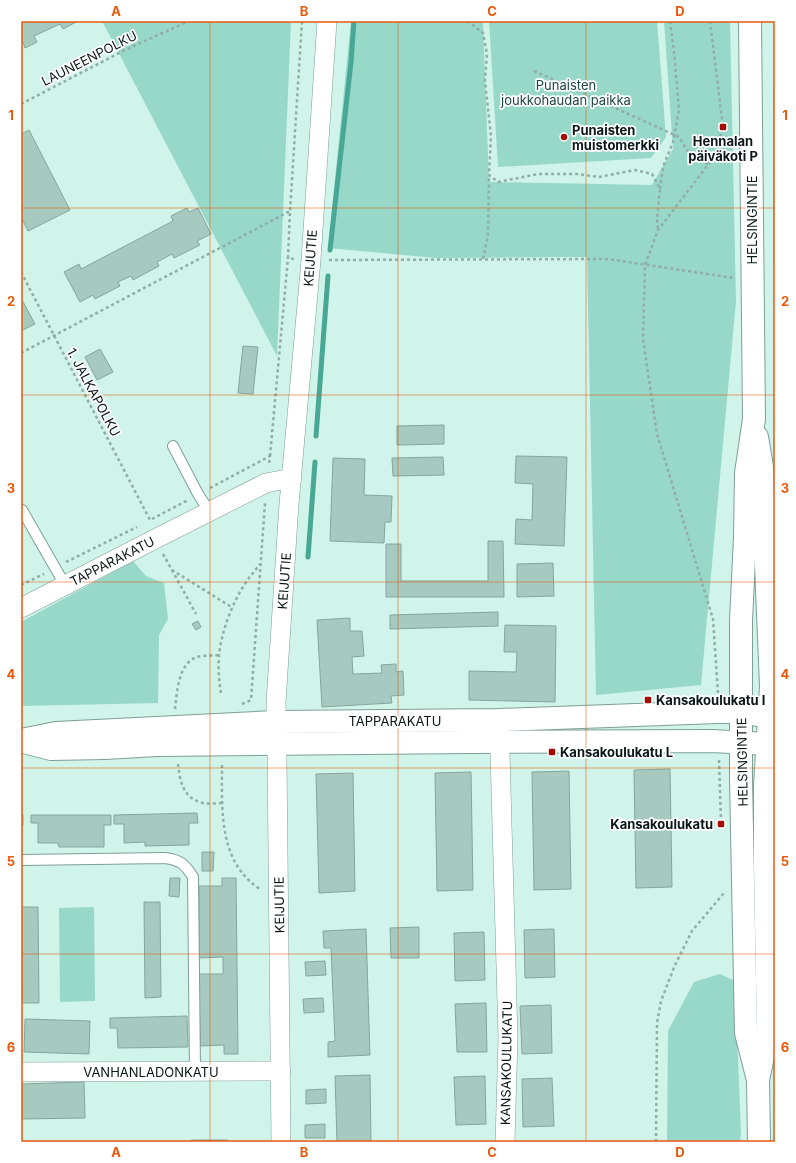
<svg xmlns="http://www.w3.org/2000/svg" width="796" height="1163" font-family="Inter,sans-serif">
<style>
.green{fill:#97d8c9}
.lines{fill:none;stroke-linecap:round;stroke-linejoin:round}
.stream{stroke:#48a795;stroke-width:5}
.building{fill:#a6c9c0;stroke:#85a69e}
.service-casing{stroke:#7e9f97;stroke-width:12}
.minor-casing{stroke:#7e9f97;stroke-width:20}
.secondary-casing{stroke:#7e9f97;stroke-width:24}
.path{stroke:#91ada6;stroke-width:2.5;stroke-dasharray:3 3;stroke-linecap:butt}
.service{stroke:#fff;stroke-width:10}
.minor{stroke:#fff;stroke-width:19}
.secondary{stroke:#fff;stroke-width:22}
.grid{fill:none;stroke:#e8590c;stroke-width:1;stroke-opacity:0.55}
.poi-dot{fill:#a30d04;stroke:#fff;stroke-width:1.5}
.labels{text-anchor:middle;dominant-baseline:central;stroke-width:3.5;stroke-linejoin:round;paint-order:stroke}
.street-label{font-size:13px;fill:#0a1714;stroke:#fff}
.park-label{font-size:13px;fill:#1e4840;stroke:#fff}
.poi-label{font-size:13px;font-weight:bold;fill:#0a1714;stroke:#fff;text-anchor:start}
.neatline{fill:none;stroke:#e8590c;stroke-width:1.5}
.grid-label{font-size:13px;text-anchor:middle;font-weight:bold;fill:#e8590c}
</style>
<rect width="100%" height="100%" fill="#d0f3ea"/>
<g class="green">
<path d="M102,21H291L277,356Z"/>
<path d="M351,21H483L489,182L652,185L673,149L664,21H730L736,301L701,685L596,695L587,257L436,258L328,248Z"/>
<path d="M489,21H657L666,137L651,158L498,167Z"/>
<path d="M774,21L775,263H773Z"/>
<path d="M133,561L146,576L164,583L168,619L159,635L158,703L21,706V622Z"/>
<path d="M94,907L95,1001L60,1002L59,908Z"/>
<path d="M720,974L735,981L741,1133L740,1142H667L668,1031L694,982Z"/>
</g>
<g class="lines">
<g class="stream">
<path d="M330,250L351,62L354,21"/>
<path d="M316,436L328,276"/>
<path d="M308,557L315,462"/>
</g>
</g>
<g class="building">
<path d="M21,21H78L63,29L60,24L34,36L37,42L25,48L23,42L21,43Z"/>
<path d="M29,130L70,210L28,231L21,217V134Z"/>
<path d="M187,208L189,212L198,208L211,234L197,241L200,245L174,258L172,254L157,262L159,266L133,280L131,276L118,282L120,286L95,299L93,295L80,302L64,272L79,264L81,269L173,221L171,216Z"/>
<path d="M21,298L35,324L21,331Z"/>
<path d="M243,346L258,347L253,394L238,393Z"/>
<path d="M100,349L113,372L97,380L85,357Z"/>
<path d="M444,425V444L397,445V426Z"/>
<path d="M516,456L567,457L564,546L515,544L516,519L532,520L533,484L515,483Z"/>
<path d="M443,457L444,475L393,476L392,458Z"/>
<path d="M333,458L365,459L364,495L392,496L391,522H385L384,543L330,541Z"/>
<path d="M488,541H503L504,597H386V544H401V581H488Z"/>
<path d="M553,563L554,596L517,597V564Z"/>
<path d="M498,612V626L390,629V615Z"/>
<path d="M350,618V631H362L364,656L352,657L353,674L382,673L381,665L396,664V672L403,671L404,695L391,696L392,703L322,707L317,620Z"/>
<path d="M198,621L201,627L196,630L192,624Z"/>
<path d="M505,625L556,626L555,702L469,700V671L516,672L517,652H504Z"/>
<path d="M670,769L672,887L636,888L634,770Z"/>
<path d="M569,771L571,889L534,890L532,772Z"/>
<path d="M471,772L473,890L437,891L435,773Z"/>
<path d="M353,773L355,891L319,893L316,774Z"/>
<path d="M197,813L198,823H189V845L145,846V842L124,843V824H114V815Z"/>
<rect x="21" y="815" width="2" height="10"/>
<path d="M31,815H111V825H104V847H59L58,843H38V823H31Z"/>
<path d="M202,852H214L213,871H202Z"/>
<path d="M170,878H180L179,897L169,896Z"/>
<path d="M222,878H236L238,1054H224V1045L200,1046L199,974H223V957L199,958V886H222Z"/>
<path d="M144,902H160L161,997L145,998Z"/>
<path d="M21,907H38L39,1003H22Z"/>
<path d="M419,927V958H391L390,928Z"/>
<path d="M366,929L370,1055L328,1057V1042L335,1041L331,948H324L323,931Z"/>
<path d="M554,929L555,977L525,978L524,930Z"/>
<path d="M484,932L485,980L455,981L454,933Z"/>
<path d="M325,961L326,975L306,976L305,962Z"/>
<path d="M323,998L324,1012L304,1013L303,999Z"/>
<path d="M486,1003L487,1052H457L455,1004Z"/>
<path d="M551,1005L552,1053L522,1054L520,1006Z"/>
<path d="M187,1016L188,1047L118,1048L117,1028H110V1018Z"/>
<path d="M25,1019L90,1021L89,1054L24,1052Z"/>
<path d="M370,1075L371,1142H337L335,1076Z"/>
<path d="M485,1076L486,1124L456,1125L454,1077Z"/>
<path d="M552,1078L554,1126L523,1127L522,1079Z"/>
<path d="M84,1082L85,1118L22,1119V1084Z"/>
<path d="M326,1089V1103L306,1104V1090Z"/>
<path d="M325,1124V1138H305V1125Z"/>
<rect x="192" y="1140" width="35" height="2"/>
</g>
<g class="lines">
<g class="service-casing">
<g id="service">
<path d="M173,446L198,494L209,511"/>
<path d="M22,510L65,585"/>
<path d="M21,860L165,858C180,860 185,864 193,877L195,1072"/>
</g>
</g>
<g class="minor-casing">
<g id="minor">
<path d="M21,608L155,539L266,483L292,478"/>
<path d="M499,728L500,753L508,1038L505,1142"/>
<path d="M21,1072L281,1071"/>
<path d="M281,1142L277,757L276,702L289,504L311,260L327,21"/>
</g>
</g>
<g class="secondary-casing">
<g id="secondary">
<path d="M750,21L754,419L746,473L745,537L741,621V779L746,1033L758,1080"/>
<path d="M757,437L762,467L771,686L765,786V867L768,1032L758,1080L759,1142"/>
<path d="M21,740L56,733L276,722L498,720L717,712H741L769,717"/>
<path d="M24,742L51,749L105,748L156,745L471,742L712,741L768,744"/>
</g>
</g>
<g class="path">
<path d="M461,21L469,22L483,33L487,54L485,81L491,136L489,175L498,182L538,174H577L599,177L635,170L652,174L660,189L657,219L658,230"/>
<path d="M710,21L723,127L714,157L658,230L645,265L643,339L657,434L713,619L718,693"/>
<path d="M534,71L679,137L691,157L708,164"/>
<path d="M21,104L125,50L189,21"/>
<path d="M660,189L663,167L673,142L679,110L674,52L670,21"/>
<path d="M294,259L288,258L290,211L302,21"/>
<path d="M483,259L488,235L489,176"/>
<path d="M329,260L608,259L734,278"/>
<path d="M21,272L150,520"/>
<path d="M21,353L290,211"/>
<path d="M775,374V385"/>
<path d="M270,456L288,258"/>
<path d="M210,488L270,456L269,464"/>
<path d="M152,519L188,500"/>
<path d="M163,554L172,570L233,608"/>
<path d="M66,562L137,527"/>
<path d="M172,570L196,614"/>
<path d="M21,585L44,574"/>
<path d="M221,693C219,681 218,669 219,656C221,633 232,603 245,584C249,577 255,571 260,564"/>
<path d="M242,704L251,700L265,503"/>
<path d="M175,709C177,693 178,663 197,657C204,655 212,656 219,655"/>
<path d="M719,760L721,822"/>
<path d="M178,764C180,779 182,797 200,802C207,805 216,803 223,803"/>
<path d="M222,765C222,809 218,862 260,889"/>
<path d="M656,1142L657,1023L661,1001L675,965L692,931L724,893"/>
</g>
<use href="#service" class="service"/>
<use href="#minor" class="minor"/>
<use href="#secondary" class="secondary"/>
</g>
<path class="grid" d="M210,21V1142M398,21V1142M586,21V1142M21,208H775M21,395H775M21,582H775M21,768H775M21,954H775"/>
<g class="poi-dot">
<rect x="719" y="123" width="8" height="8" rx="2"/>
<circle cx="564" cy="137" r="4"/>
<rect x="644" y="696" width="8" height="8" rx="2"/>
<rect x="548" y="748" width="8" height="8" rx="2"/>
<rect x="717" y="820" width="8" height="8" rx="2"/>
</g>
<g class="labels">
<g class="street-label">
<text transform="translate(89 58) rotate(-27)">LAUNEENPOLKU</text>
<text transform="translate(752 220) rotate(-90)">HELSINGINTIE</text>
<text transform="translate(310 258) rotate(-86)">KEIJUTIE</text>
<text transform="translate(94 392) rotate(62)">1. JALKAPOLKU</text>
<text transform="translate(112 561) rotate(-27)">TAPPARAKATU</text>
<text transform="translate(284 581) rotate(-86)">KEIJUTIE</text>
<text x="395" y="721">TAPPARAKATU</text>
<text transform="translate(742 762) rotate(-91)">HELSINGINTIE</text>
<text transform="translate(279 905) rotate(-91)">KEIJUTIE</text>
<text transform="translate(506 1063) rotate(-89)">KANSAKOULUKATU</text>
<text x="151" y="1072">VANHANLADONKATU</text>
</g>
<g class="park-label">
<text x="566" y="85">Punaisten<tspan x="566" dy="15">joukkohaudan paikka</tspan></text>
</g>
<g class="poi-label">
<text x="572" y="130">Punaisten<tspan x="572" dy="15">muistomerkki</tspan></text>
<text x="723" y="141" text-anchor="middle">Hennalan<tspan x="723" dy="15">päiväkoti P</tspan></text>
<text x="656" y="700">Kansakoulukatu I</text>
<text x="560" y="752">Kansakoulukatu L</text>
<text x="713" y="824" text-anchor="end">Kansakoulukatu</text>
</g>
</g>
<rect width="796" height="1163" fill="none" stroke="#ffffff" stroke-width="44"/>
<rect x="22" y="22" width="752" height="1119" class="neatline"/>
<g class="grid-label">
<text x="116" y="16">A</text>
<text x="304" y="16">B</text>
<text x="492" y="16">C</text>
<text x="680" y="16">D</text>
<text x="11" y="120">1</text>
<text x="785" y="120">1</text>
<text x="11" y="306">2</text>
<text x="785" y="306">2</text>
<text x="11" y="493">3</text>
<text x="785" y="493">3</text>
<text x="11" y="679">4</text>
<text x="785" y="679">4</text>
<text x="11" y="866">5</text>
<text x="785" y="866">5</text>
<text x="11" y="1052">6</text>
<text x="785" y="1052">6</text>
<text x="116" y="1157">A</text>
<text x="304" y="1157">B</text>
<text x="492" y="1157">C</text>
<text x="680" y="1157">D</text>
</g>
</svg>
